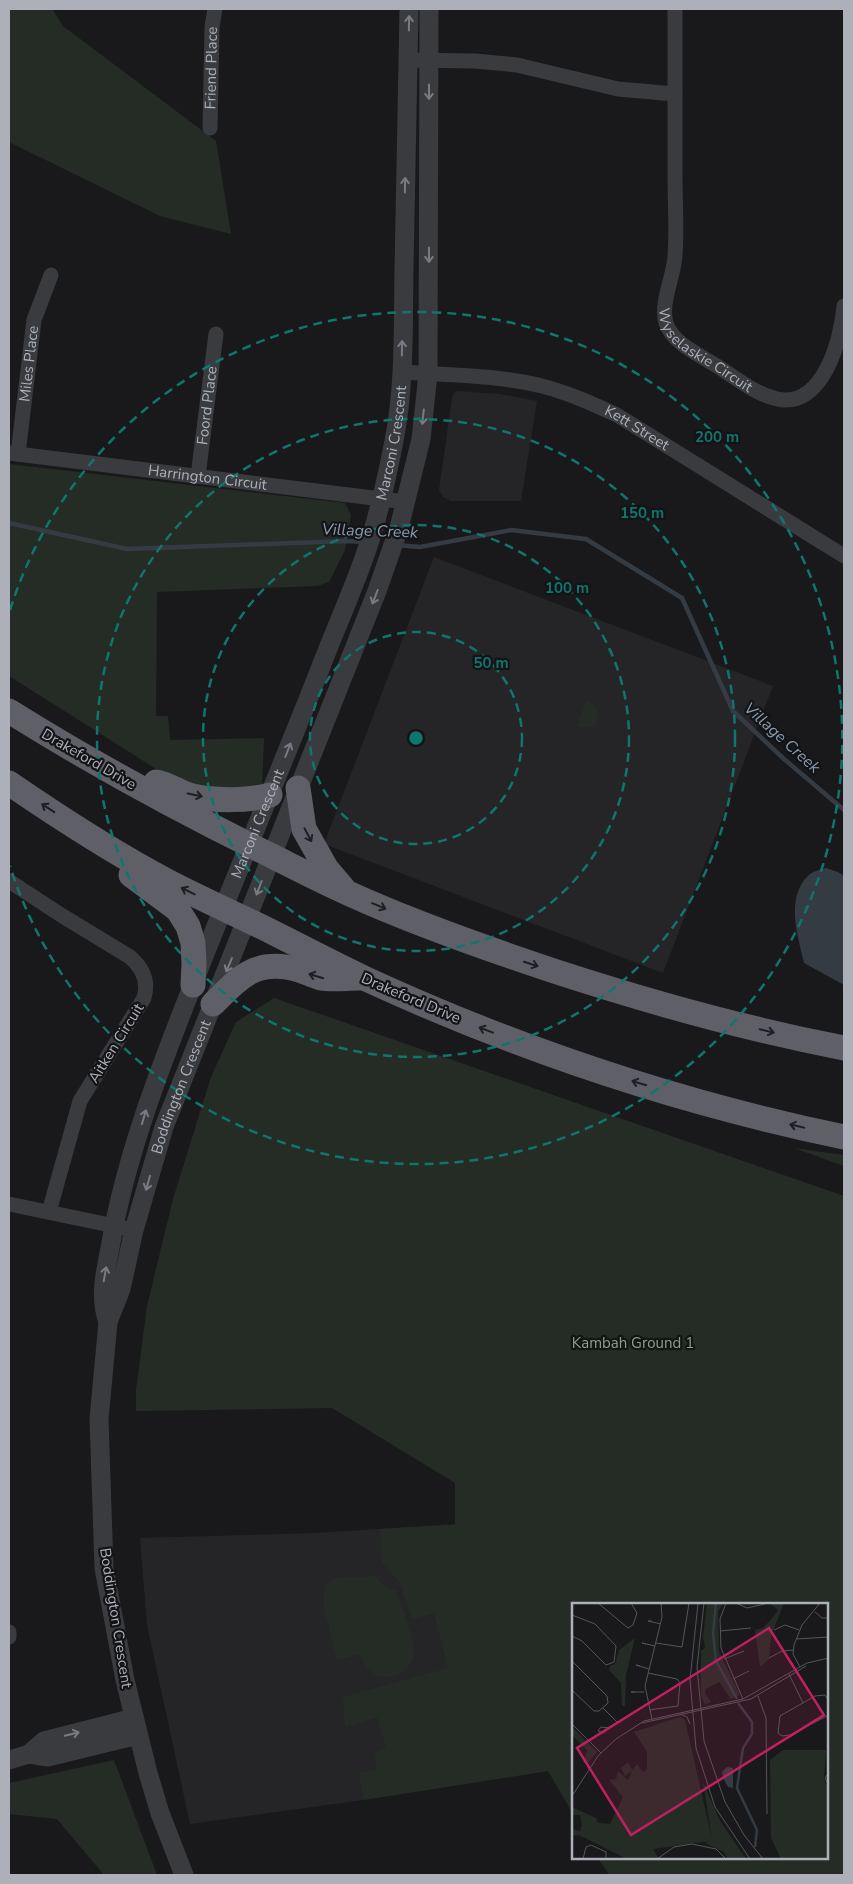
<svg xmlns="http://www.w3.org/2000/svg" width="853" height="1884" font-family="'Nunito Sans',sans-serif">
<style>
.built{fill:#252528}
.green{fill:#252c26}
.water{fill:#343b43}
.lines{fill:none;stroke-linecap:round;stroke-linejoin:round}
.stream{stroke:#343b43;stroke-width:4.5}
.minor{stroke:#3a3b3f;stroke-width:15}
.tertiary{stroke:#3a3b3f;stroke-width:19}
.trunk{stroke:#5f6067;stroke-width:25}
.oneway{stroke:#797b82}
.oneway2{stroke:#1f1f22}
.ring{fill:none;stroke:#0f766e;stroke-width:2.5;stroke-dasharray:9 6}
.labels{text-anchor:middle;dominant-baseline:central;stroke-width:4.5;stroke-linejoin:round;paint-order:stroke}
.street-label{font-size:15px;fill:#adb0b9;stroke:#141416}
.park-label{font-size:15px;fill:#86a288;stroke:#141416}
.water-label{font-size:16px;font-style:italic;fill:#889cb0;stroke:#141416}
.inset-river{fill:none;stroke:#343b43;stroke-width:2.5}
.inset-road{fill:none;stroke:#54555a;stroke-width:1}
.view{fill:#c12060;fill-opacity:0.15;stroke:#c12060;stroke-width:2.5}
.inset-edge{fill:none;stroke:#adb0b9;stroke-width:2.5}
.centre{fill:#0f766e;stroke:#141416;stroke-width:2.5}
.ring-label{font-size:15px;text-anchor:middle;font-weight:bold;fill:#0f766e;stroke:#141416;stroke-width:4.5;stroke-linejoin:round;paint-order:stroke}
</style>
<rect width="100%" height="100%" fill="#19191b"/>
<g class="built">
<path d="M458,391L500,394L537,401L521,501H451L443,497L439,490L452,398L454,393Z"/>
<path d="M434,557L773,686L663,973L324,844Z"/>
<path d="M455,1524L548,1771L363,1800L190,1824L147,1625L140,1538L316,1533Z"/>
</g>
<g class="green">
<path d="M9,9H52L63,26L216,141L231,234L160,216L9,142Z"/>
<path d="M9,464L345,503L351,515L345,550L329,582L317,586L157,592L156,716H168L170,740L264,738L262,788L250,794L180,784L9,676Z"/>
<path d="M586,700C606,710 600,734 577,726Z"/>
<path d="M274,998L844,1196V1875H609L598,1858H827V1604H573V1814L548,1771L363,1800L359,1773L376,1769L375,1752L386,1748L377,1717L345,1727L343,1697L448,1668L434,1613L412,1619L400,1583L382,1562L380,1529L455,1525V1483L332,1408L136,1411V1390L147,1306L173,1199L211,1077L236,1022Z"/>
<path d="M794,1148L844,1155V1166Z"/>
<path d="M375,1576L384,1586L396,1590C401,1606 415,1639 414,1654C411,1675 384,1684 369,1670C364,1666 362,1660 360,1654L337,1660L323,1604L326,1585L336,1578Z"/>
<path d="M114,1760L157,1875H104L57,1819L9,1814V1783Z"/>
</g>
<path class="water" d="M826,868L838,872L844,876V985L804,963C798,936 785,898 808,876C812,871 820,870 826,868Z"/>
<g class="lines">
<g class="stream">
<path d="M9,523L127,549L347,541L364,542"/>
<path d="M397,545L420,547L511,530L586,539L682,598L733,711L784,759L844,810"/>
</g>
<g class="minor">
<path id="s1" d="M675,9C675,64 675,120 675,176C675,202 677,229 675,256C674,276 660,303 666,323C673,344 700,355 717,366C736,378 755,394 777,399C823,409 841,340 844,306"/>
<path d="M408,60L475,61L517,65L618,89L675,94"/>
<path id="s2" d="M210,128L212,27L215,9"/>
<path id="s3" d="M402,372C448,375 497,375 542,386C569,393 593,404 617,415L844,556"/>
<path id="s4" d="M9,453L406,502"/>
<path id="s5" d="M18,454L34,320L51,275"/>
<path id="s6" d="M198,476L216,334"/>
<path d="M9,881L61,915L130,957C143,968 149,981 144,998L80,1101L49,1212"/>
<path d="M9,1204L134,1230"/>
<path d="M9,1632V1637"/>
</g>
<g class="tertiary">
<path id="s7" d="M108,1322C99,1297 105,1274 110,1248C126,1153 162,1063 197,974C237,872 280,771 320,669C337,624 358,580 372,534C381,504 388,472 394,441C405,385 403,326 404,270C405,183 407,96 409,9"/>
<path d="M29,1754L44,1741L134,1718"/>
<path d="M9,1760L29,1754L48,1757L138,1735"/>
<path id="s8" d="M184,1875L160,1813L148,1773L125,1680L104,1568L99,1419L108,1322L121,1289L134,1230L164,1127L377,591L399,528L421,439L428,374L429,9"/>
</g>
<g class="trunk">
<path d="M9,711C94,764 182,812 272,856C298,869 323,882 350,894C416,924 485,948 554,971C649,1002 746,1029 844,1048"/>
<path d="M156,782C169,784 180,793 192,796C214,801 249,801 270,795"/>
<path d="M9,783C60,818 114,853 169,882C204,900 240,916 276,934C306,949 336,965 366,979C518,1049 680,1103 844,1137"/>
<path d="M298,788L304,829L326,868L343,888"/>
<path d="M131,875L178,910L188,926L193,943L194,963L193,985"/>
<path d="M213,1004C241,976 257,958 299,970C306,972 313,976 321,978C332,980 347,978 359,978"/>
</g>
</g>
<defs><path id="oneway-shaft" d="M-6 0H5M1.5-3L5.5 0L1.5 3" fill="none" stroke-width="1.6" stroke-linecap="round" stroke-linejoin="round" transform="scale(1.25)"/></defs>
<g class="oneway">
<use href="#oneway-shaft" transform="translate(409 23) rotate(-89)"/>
<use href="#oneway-shaft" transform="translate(429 92) rotate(90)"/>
<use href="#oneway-shaft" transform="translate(405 185) rotate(-89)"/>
<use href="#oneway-shaft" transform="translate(429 255) rotate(90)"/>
<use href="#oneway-shaft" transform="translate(402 348) rotate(-89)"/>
<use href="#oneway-shaft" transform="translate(423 417) rotate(96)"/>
<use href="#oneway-shaft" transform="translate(375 597) rotate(111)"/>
<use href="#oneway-shaft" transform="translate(288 750) rotate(-69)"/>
<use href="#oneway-shaft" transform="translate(259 888) rotate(111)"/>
<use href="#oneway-shaft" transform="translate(229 965) rotate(113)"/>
<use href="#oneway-shaft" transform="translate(144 1117) rotate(-73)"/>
<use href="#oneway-shaft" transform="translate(148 1183) rotate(106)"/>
<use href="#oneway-shaft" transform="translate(105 1274) rotate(-80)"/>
<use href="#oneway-shaft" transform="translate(72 1734) rotate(-14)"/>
</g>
<g class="oneway2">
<use href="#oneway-shaft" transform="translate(195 795) rotate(12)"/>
<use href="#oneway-shaft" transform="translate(48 808) rotate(-147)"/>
<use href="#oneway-shaft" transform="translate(308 835) rotate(62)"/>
<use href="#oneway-shaft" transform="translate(188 891) rotate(-154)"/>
<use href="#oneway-shaft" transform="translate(379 906) rotate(23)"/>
<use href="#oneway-shaft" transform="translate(531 964) rotate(18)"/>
<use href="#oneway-shaft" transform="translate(316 976) rotate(-163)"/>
<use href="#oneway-shaft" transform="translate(486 1030) rotate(-159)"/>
<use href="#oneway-shaft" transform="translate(767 1031) rotate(13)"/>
<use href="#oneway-shaft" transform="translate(639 1083) rotate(-163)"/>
<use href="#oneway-shaft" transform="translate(797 1126) rotate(-167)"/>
</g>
<g class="ring">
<circle cx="416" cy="738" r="106"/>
<circle cx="416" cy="738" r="213"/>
<circle cx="416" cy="738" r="319"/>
<path d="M10 610A426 426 0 1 1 10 866"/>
</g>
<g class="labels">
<g class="street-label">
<text stroke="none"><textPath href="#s2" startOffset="60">Friend Place</textPath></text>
<text stroke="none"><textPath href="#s1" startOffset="362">Wyselaskie Circuit</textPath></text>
<text stroke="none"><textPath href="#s5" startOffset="91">Miles Place</textPath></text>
<text stroke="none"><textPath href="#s6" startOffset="71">Foord Place</textPath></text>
<text stroke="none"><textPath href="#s3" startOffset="245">Kett Street</textPath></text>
<text stroke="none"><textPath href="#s7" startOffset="930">Marconi Crescent</textPath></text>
<text stroke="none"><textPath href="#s4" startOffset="200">Harrington Circuit</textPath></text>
<text transform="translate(89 759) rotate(30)">Drakeford Drive</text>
<text stroke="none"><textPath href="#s7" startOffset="525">Marconi Crescent</textPath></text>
<text transform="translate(411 998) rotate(23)">Drakeford Drive</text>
<text transform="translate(116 1043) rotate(-58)">Aitken Circuit</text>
<text stroke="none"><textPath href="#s8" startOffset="811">Boddington Crescent</textPath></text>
<text transform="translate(116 1618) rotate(81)">Boddington Crescent</text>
</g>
<g class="park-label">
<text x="633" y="1343">Kambah Ground 1</text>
</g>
<g class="water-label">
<text transform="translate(370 531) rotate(2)">Village Creek</text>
<text transform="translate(782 738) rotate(42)">Village Creek</text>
</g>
</g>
<g transform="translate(572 1603)">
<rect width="256" height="256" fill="#19191b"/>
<path d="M135,0H152L146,8L147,48L168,92L159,96L147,79L134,86L133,90L139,99L133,102L129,93V48L133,45L131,34ZM212,0L199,33L197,56L188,64L183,27L191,25L202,13L206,7L199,1ZM63,35L54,72L53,103H50L49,80L37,67L38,63L43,61L47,47ZM108,114L113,117L140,236L131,179L148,218L174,256H156L152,249L133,240L137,238L81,246L87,256H55L9,233L0,232V226L8,228L10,222L8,212H0V204L24,215L26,220L38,221L51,194L37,177L44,176L46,168L56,177L60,168L53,173L49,165L56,159L60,167L65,161L71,169L75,166V149L62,129ZM0,124L25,149L15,161L11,160L15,147L0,132ZM211,147H254L252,176L256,185V256H209L199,235L198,157Z" fill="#252c26"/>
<path d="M155,164L161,165V185L156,184L151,175L150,169Z" fill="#343b43"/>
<path class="inset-river" d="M144,0L141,30L144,58L165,96M166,100L180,119V131L171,145L165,185L185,227L183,244"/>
<path class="inset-road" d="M26,0L56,25L61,22L65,10L59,0M126,0L118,77L124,145L143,204L178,256M132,0L125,64L132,138L153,199L172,232L191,256M154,0L148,16L149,45L171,96M164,0L175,5L193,1M243,9L250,15H257M0,12L23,21L44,43L42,59L34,62L10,38L0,33M80,18H76L89,21M202,27L213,22L227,27M148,28L179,25M224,36L257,34M84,40L110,44L117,0M74,41L70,40L83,43M197,55L210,48L221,47M152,56L172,48M0,58L35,93L36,100L27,108H22L0,87M68,63L64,62L77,66M228,64L221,51L222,42L230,22L248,0M76,70L105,76L108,80L106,103L77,107M217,71L231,100M161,76L177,68M63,89H59H72M186,93L194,115L195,211M257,98L253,92L243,93L208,113L206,130L210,133L218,132L257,112M31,105L45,119M108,111L115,114L118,121M80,116L73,83L90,14L89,0M70,120L179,96L234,63M0,121L29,150M38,125L29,124L26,128L31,130L52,115M257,169L253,175L257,183M0,193L26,153L44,136L72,118L171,96L235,60L257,55M11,256L14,244L19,242L34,249V256M85,256L102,244L120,241L144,246L154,256"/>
<path class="view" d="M197,25L252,112L59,232L5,145Z"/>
<rect width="256" height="256" class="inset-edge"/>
</g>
<circle cx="416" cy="738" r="8" class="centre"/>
<g class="ring-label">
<text x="717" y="442">200 m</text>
<text x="642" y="518">150 m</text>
<text x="567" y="593">100 m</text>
<text x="491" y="668">50 m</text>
</g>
<rect width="853" height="1884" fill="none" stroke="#adb0b9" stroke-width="20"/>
</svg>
